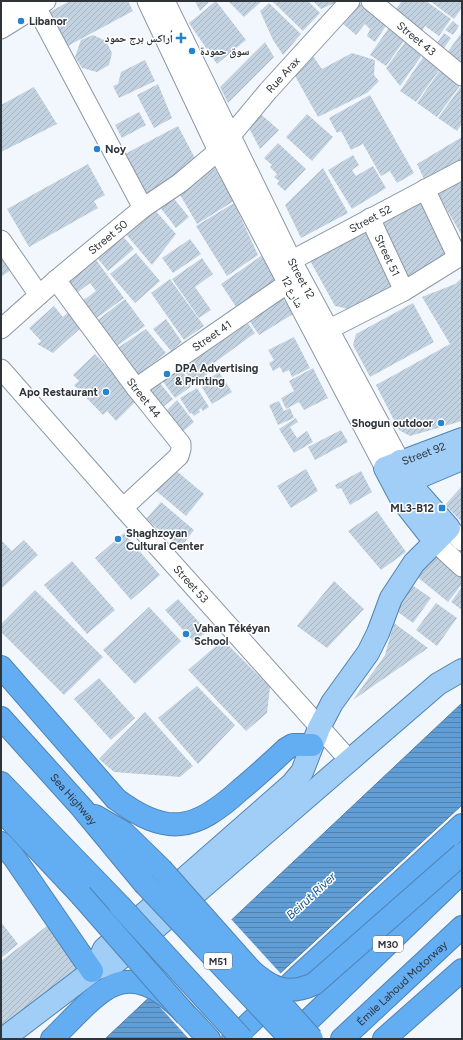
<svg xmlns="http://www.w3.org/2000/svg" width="463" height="1040" viewBox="0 0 463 1040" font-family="Figtree,'Noto Naskh Arabic',sans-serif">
  <defs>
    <pattern id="water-rules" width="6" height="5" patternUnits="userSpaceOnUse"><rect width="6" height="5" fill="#629ed6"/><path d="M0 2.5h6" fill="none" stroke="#5182af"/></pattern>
    <pattern id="building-hatch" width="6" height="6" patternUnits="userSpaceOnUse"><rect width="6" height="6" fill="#c3d2e0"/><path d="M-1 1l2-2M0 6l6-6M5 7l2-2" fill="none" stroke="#a8b5c1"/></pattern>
  </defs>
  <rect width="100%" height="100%" fill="#f2f7fd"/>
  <!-- water -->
  <path fill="url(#water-rules)" stroke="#527ea7" d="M462,703V805L209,1039H105Z"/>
  <!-- pier -->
  <path fill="#f2f7fd" d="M230,918L282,975L212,1039H189L149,995Z"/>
  <!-- building -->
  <g fill="url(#building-hatch)">
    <path d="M70,1H128L133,11L64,48L46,14Z"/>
    <path d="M195,1H210L200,11Z"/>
    <path d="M216,1L246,40L217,64L189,23Z"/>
    <path d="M228,1H262L244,17Z"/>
    <path d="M272,1H308L320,13L303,31Z"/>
    <path d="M313,1H339L321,9Z"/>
    <path d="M363,1L388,23L375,42L367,36L370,29L365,24L356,35L342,23Z"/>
    <path d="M402,1H426L451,19L439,36L425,26L422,31L391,16Z"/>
    <path d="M430,1H462V8L454,19Z"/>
    <path d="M269,3L301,34L283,55L273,40L260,11Z"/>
    <path d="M453,21L459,26L453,35L445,30Z"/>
    <path d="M390,26L406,38L386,66L370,55Z"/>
    <path d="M462,32V70L444,57Z"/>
    <path d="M444,33L451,38L442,51L435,46Z"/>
    <path d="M93,35L106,41L112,53L109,65L97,72L82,68L75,57L81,40Z"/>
    <path d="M408,38L425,51L400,86L386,68Z"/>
    <path d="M265,42L274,57L228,103L220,87Z"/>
    <path d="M352,53L375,60L374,75L379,81L367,93L318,117L295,76L313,56L322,69Z"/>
    <path d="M426,53L443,65L416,102L400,91Z"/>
    <path d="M145,60L155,81L119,98L113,86L118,84L121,72Z"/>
    <path d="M443,66L462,83L437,117L417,103Z"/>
    <path d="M158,84L172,118L154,128L137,95Z"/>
    <path d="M462,85V124L457,131L438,118Z"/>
    <path d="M34,87L57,124L1,152V105Z"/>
    <path d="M370,95L414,173L397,183L390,171L381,176L363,144L351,150L341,131L337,133L329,118Z"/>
    <path d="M257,111L279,130L260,149L247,124Z"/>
    <path d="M139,112L146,125L122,138L115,125Z"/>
    <path d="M307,114L333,137L312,161L286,137Z"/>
    <path d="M178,126L197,162L147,196L125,154Z"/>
    <path d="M462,137V159L424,179L417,164Z"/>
    <path d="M278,143L306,169L285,191L277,184L279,181L274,177L277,174L270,167L272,165L264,158Z"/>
    <path d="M353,155L359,165L352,170L356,176L373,166L386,188L352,209L328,170Z"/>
    <path d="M88,164L105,195L94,201L98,208L29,247L7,209Z"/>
    <path d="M214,167L234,201L197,224L179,193Z"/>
    <path d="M323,168L348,213L301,238L285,205Z"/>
    <path d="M462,180V236L438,194Z"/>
    <path d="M171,195L189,217L176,228L159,206Z"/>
    <path d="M234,203L258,255L227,276L196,226Z"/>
    <path d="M420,203L450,251L444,260L408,278L378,221Z"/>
    <path d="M154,209L176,234L152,265L125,233Z"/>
    <path d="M363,226L392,286L349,309L335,306L308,257Z"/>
    <path d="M119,232L134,249L108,271L94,254Z"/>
    <path d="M190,239L201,254L173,273L162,258Z"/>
    <path d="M136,253L160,281L135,303L110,274Z"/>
    <path d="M1,255L12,269L1,277Z"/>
    <path d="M261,256L281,285L240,313L221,284Z"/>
    <path d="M94,257L124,298L94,320L81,302L96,291L90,283L74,295L63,280Z"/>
    <path d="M202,258L213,274L195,287L211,310L199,318L172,279Z"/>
    <path d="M462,278V421L410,436L399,430L376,385L450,344L422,297L455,284Z"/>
    <path d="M170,279L204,326L184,340L151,293Z"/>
    <path d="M279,292L293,314L259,335L245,314Z"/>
    <path d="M125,299L145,326L114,348L95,322Z"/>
    <path d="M413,303L434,342L370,377L353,345L356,334Z"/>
    <path d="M54,306L63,317L68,312L82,327L53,353L37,344L41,341L29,328Z"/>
    <path d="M166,319L182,342L171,351L153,329Z"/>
    <path d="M245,319L255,333L214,363L217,367L194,384L177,361Z"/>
    <path d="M146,329L166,353L136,376L116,349Z"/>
    <path d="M294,337L310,368L292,377L289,370L283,373L280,367L273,371L269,363L274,360L268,350Z"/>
    <path d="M95,354L138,399L116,421L107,411L103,415L74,385L79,381L73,375Z"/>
    <path d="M176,363L193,385L175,398L159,376Z"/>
    <path d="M313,368L328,398L304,410L299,402L286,409L281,398L294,391L289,381Z"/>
    <path d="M219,372L232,392L212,404L200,384Z"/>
    <path d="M154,376L173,399L159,410L141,387Z"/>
    <path d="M197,388L209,407L203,411L201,408L199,410L200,412L194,416L192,413L190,414L180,398Z"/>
    <path d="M177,400L194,422L181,433L165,412Z"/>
    <path d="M279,401L284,411L290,408L294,418L278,425L269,405Z"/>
    <path d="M296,418L298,422L290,427L297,438L307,431L313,442L294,453L279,429Z"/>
    <path d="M341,430L348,442L315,460L308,447Z"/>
    <path d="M173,468L204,494L186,516L155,490Z"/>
    <path d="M306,469L318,491L291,508L277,486Z"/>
    <path d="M361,471L372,492L350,505L341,488L337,489L335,485Z"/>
    <path d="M462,486V522L445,505Z"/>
    <path d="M161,502L194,530L180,548L146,519Z"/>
    <path d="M377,511L406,552L381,570L348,531Z"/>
    <path d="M124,533L160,575L131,600L95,558Z"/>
    <path d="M1,540L12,551L24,540L38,555L1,589Z"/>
    <path d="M433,554L462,577V584L448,602L416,576Z"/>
    <path d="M72,561L115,610L87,634L44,585Z"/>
    <path d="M334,581L364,609L327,648L297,626Z"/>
    <path d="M409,583L431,598L413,623L391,607Z"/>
    <path d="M462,587V610L451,602Z"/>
    <path d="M35,590L103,657L64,695L1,632V624Z"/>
    <path d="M178,599L207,631L194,642L165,610Z"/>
    <path d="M436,603L457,618L437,646L416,630Z"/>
    <path d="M149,607L181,641L135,684L103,650Z"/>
    <path d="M394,623L428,648L353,700L385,655Z"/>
    <path d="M223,640L270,687L267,713L246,731L188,670Z"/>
    <path d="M99,678L135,718L111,740L74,699Z"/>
    <path d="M197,686L235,725L198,764L158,718Z"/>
    <path d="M145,712L193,766L180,777L114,772L99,759Z"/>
    <path d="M1,922L18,944L1,958Z"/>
    <path d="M47,926L80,968L1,1029V961Z"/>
  </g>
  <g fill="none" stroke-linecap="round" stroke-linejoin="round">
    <!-- minor casing -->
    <g stroke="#8b98a5" stroke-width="21">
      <g id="minor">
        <path d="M147,1L218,151L385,468"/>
        <path id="s1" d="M165,1L292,261L400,461"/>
        <path id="s2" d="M371,1L462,76"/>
        <path d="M36,7L143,208"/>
        <path d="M1,13L21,1"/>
        <path d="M1,29L46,1"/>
        <path d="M425,189L458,258"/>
        <path id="s3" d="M370,218L404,291"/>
        <path d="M1,240L39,295"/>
        <path id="s4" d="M281,266L462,170"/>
        <path id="s5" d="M56,280L136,388L181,444V449L179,456L123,508"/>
        <path id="s6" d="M1,329L56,280L143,208L180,183L218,151L268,91L350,1"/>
        <path d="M318,335L404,291L462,255"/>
        <path id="s7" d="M1,369L123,508L350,761"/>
        <path id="s8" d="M136,388L288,283"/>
        <path d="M449,528L462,541"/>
        <path d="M435,542L462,567"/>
      </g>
    </g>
    <!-- major casing -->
    <g stroke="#5083b2" stroke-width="24">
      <g id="major">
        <path d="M398,486L462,459"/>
        <path id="s9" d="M435,542L402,500L385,468L462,439"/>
        <path d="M95,969L104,949L292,784L302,772L319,728L332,703L368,653L378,633L391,598L414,563L449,528L418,493L400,461"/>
        <path d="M3,1039L95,969L116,962L438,684L462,670"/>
      </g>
    </g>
    <!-- highway casing -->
    <g stroke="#5083b2" stroke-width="24">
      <g id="highway">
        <path d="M1,667L116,799C167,837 195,831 240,790C256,777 271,763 286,749L293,745H312"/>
        <path id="s10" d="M1,718L82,808L144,883"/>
        <path d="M1,783L120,906"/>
        <path d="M1,810L81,895"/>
        <path d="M95,816L123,832L161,869"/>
        <path d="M1,843L13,856L92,971"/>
        <path d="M52,1039C68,1024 95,992 114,985C152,969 186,1015 209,1039"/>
        <path d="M233,1039L300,975L462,825"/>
        <path d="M289,1039L462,872"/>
        <path id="s11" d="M342,1039L462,927"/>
        <path d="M384,1039L462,970"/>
      </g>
    </g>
    <!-- minor -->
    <use href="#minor" stroke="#fff" stroke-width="19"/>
    <!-- major -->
    <use href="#major" stroke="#a1cef7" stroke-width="22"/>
    <!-- highway -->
    <use href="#highway" stroke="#63adf2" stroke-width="22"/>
    <!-- highway-bridge casing -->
    <g stroke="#5083b2" stroke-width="24" stroke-linecap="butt">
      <g id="highway-bridge">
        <path d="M161,869L312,1039"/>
        <path d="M144,883L291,1039"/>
        <path d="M81,895L186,1015"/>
        <path d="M120,906L242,1039"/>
        <path d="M248,968C270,987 285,997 314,984L462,854"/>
      </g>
    </g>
    <!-- highway-bridge -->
    <use href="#highway-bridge" stroke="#63adf2" stroke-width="22"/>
  </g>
  <!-- markers -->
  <g fill="#2683cf" stroke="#fff" stroke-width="1.5">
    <circle cx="21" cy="21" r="4"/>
    <path d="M179 32h4v4h4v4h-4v4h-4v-4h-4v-4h4z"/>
    <circle cx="192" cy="51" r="4"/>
    <circle cx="97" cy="149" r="4"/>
    <circle cx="167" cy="374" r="4"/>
    <circle cx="106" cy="392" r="4"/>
    <circle cx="441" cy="423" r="4"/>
    <rect x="438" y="504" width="8" height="8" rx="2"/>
    <circle cx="118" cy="539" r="4"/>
    <circle cx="186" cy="634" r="4"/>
  </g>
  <g text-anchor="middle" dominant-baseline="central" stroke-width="3" stroke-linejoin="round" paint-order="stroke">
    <!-- shield labels -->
    <g fill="#fff" stroke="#6d7175" stroke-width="1">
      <rect x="373" y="936" width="30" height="16" rx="3"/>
      <rect x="204" y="953" width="28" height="16" rx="3"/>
    </g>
    <g font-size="10" font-weight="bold" fill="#2e343a">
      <text x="388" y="944">M30</text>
      <text x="218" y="961">M51</text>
    </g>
    <!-- poi labels -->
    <g font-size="11" font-weight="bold" fill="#2e343a" stroke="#fff" text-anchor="start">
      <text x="29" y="21">Libanor</text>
      <text x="173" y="38" text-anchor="end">أراكس برج حمود</text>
      <text x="200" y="51">سوق حمودة</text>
      <text x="105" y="149">Noy</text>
      <text x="175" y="368">DPA Advertising<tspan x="175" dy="13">&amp; Printing</tspan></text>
      <text x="98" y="392" text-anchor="end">Apo Restaurant</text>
      <text x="433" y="423" text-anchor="end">Shogun outdoor</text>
      <text x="434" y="508" text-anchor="end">ML3-B12</text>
      <text x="126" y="533">Shaghzoyan<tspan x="126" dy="13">Cultural Center</tspan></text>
      <text x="194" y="628">Vahan Tékéyan<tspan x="194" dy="13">School</tspan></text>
    </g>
    <!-- street labels -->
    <g font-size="11" fill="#2e343a" stroke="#fff">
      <text stroke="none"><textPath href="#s2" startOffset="59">Street 43</textPath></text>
      <text stroke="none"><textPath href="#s6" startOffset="381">Rue Arax</textPath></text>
      <text stroke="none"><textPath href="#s4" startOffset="101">Street 52</textPath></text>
      <text stroke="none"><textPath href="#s6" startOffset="141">Street 50</textPath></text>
      <text stroke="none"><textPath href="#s3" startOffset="41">Street 51</textPath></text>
      <text stroke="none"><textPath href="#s1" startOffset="309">Street 12</textPath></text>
      <text transform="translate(292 292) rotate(62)">شارع 12</text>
      <text stroke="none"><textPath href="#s8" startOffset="92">Street 41</textPath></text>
      <text stroke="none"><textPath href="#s5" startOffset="147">Street 44</textPath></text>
      <text stroke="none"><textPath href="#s9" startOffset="131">Street 92</textPath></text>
      <text stroke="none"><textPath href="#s7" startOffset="287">Street 53</textPath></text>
      <text stroke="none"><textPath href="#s10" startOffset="109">Sea Highway</textPath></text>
      <text stroke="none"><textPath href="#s11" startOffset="82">Émile Lahoud Motorway</textPath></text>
    </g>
    <!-- water labels -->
    <g font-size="12" font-style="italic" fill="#14558a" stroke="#fff">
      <text transform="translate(311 896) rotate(-43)">Beirut River</text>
    </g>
  </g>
  <!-- border -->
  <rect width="463" height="1040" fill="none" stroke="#2e343a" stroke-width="4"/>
</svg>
